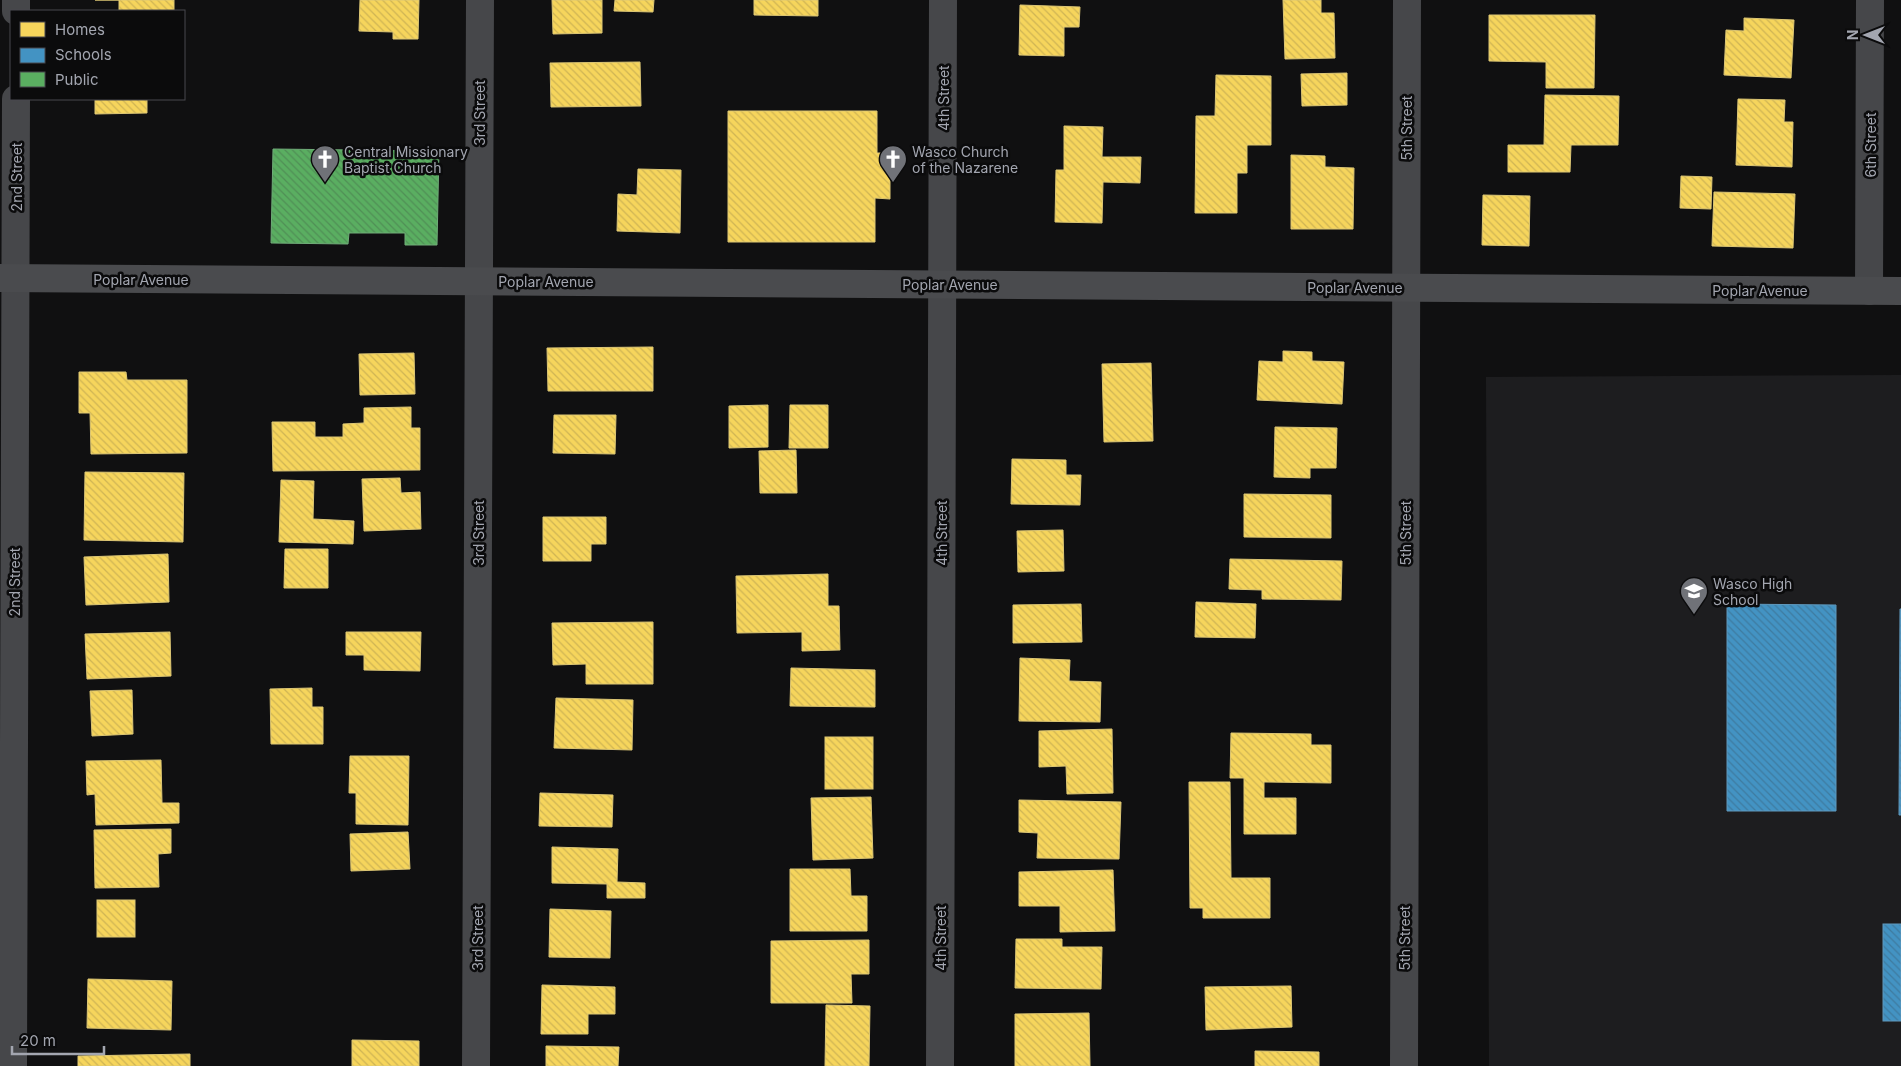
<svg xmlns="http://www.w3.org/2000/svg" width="1901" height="1066" viewBox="0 0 1901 1066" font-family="Inter,sans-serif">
  <defs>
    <pattern id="homes-back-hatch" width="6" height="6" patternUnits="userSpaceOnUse" patternTransform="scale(1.25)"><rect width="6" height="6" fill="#f6d55c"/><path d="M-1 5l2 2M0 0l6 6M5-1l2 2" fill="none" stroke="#cfb454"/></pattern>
    <pattern id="schools-back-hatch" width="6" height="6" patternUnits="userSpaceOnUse" patternTransform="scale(1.25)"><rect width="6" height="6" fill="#4393c3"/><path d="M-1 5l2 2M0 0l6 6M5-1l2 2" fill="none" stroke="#3e7ba0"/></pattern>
    <pattern id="public-back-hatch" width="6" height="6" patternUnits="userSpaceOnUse" patternTransform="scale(1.25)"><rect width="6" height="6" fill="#5aae61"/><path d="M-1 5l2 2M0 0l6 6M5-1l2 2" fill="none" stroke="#508f56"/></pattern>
  </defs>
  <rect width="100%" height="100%" fill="#101011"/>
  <!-- built -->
  <path fill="#1d1d1f" d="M1901,375V1066H1489L1486,377Z"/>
  <!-- homes -->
  <g fill="url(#homes-back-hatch)" stroke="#ddc775">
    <path d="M95,0H174V11H119V0Z"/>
    <path d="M360,0H419L418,39H393V32L359,31Z"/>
    <path d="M552,0H602V33L553,34Z"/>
    <path d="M615,0H654L653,12L614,11Z"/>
    <path d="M754,0H818V16L754,15Z"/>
    <path d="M1283,0H1321V13H1334L1335,58L1285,59Z"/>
    <path d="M1020,5L1080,7L1079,27H1064V56L1019,55Z"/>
    <path d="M1489,15H1595L1594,88H1546V62L1489,61Z"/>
    <path d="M1744,18L1794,20L1791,78L1724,75L1726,30L1744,31Z"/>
    <path d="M640,62L641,106L551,107L550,63Z"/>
    <path d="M1347,73V105L1302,106L1301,74Z"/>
    <path d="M1216,75L1271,76V145H1247V173H1237V213H1195L1196,116H1215Z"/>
    <path d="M1545,95L1619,96L1618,145H1571L1570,172H1508V145H1544Z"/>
    <path d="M95,99H147V113L95,114Z"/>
    <path d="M1738,99L1785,100L1784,122H1793L1792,167L1736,165Z"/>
    <path d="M728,111H877V153H890V199L875,198V242H728Z"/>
    <path d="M1064,126L1103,127L1102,157H1141L1140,183L1103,182L1102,223L1055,222L1056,170H1064Z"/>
    <path d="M1291,155L1325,156V167L1354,168L1353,229H1291Z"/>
    <path d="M638,169L681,170L680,233L617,231L618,194L637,195Z"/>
    <path d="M1681,176L1712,177L1711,209L1680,208Z"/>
    <path d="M1714,192L1795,194L1793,248L1712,246Z"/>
    <path d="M1483,195L1530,196L1529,246L1482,245Z"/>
    <path d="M653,347V391H548L547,348Z"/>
    <path d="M1283,351L1312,352V361L1344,362L1342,404L1257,400L1259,361L1283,362Z"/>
    <path d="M414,353L415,394L360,395L359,354Z"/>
    <path d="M1151,363L1153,441L1104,442L1102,364Z"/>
    <path d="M79,372H126L127,380H187V453L91,454L90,413H79Z"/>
    <path d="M768,405V447L729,448V406Z"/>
    <path d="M790,405H828V448H789Z"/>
    <path d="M411,407V428H420V470L273,471L272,422H315V437H343V424L364,423V408Z"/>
    <path d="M554,415H616L615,454L553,453Z"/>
    <path d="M1275,427L1337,428L1336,468H1310V478L1274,477Z"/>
    <path d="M796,450L797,493H760L759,451Z"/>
    <path d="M1012,459L1066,460V475H1081L1080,505L1011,504Z"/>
    <path d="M85,472L184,473L183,542L84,540Z"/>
    <path d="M400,478L401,493L420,492L421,529L364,531L362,479Z"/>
    <path d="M281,480L314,481L313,519L354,521L353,544L279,542Z"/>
    <path d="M1244,494L1331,495V538L1244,537Z"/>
    <path d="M543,517H606V544H591V561H543Z"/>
    <path d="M1063,530L1064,571L1018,572L1017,531Z"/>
    <path d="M285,549H328V588H284Z"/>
    <path d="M168,554L169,602L86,605L84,557Z"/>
    <path d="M1230,559L1342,561L1341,600L1262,599V590L1229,589Z"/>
    <path d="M828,574V606H839L840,650L802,651V632L737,633L736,576Z"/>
    <path d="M1196,602L1256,604L1255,638L1195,637Z"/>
    <path d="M1081,604L1082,642L1013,643V605Z"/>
    <path d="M653,622V684H586V664L553,665L552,623Z"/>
    <path d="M170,632L171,676L87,679L85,634Z"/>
    <path d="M346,632H421L420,671L364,670V655H346Z"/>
    <path d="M1020,658L1070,660L1069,681L1101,682L1100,722L1019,721Z"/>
    <path d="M791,668L875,670V707L790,706Z"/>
    <path d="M312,688V707H323V744H271L270,689Z"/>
    <path d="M132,690L133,734L92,736L90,691Z"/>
    <path d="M556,698L633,700L632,750L554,748Z"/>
    <path d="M1112,729L1113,793L1067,794L1066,766L1039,767V731Z"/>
    <path d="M1231,733L1311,734V745H1331V783L1264,782V798H1296V834H1244V778H1230Z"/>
    <rect x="825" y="737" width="48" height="52"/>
    <path d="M350,756H409L408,825L356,824V793H349Z"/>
    <path d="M161,760L162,803H179V823L96,825L95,794L87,795L86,761Z"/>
    <path d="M1189,782H1230L1231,878H1270V918H1203V908H1190Z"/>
    <path d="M540,793L613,795L612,827L539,826Z"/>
    <path d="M871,797L873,858L813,860L811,798Z"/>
    <path d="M1019,800L1121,802L1119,859L1037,858L1038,833L1019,832Z"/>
    <path d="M171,829V853L158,854L159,887L95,888L94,830Z"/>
    <path d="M408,832L410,869L351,871L350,834Z"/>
    <path d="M552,847L618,849L617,882L645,883V898H607V884L552,883Z"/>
    <path d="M790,869H850L851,896H867V931H790Z"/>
    <path d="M1113,870L1115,931L1060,932V906H1019V872Z"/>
    <rect x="97" y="900" width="38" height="37"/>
    <path d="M550,909L611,911L610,958L549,957Z"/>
    <path d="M1016,939H1062V947H1102L1101,989L1015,988Z"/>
    <path d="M869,940V974H851L852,1003H771V941Z"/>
    <path d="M88,979L172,981L171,1030L87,1028Z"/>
    <path d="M542,985L615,987V1014H588V1034H541Z"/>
    <path d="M1291,986L1292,1027L1206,1030L1205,987Z"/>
    <path d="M826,1005L870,1006L869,1066H825Z"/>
    <path d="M1089,1013L1090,1066H1015V1014Z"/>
    <path d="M352,1040L419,1041V1066H352Z"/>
    <path d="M546,1046L619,1047L618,1066H546Z"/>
    <path d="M1255,1051L1319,1052V1066H1255Z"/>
    <path d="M190,1054V1066H78V1056Z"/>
  </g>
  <!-- schools -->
  <g fill="url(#schools-back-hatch)" stroke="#6099bd">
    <path d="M1727,604L1836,605V811H1727Z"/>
    <path d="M1900,609H1901V815H1899Z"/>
    <rect x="1883" y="924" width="18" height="97"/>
  </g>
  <!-- public -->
  <path fill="url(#public-back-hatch)" stroke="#70ac79" d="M273,149L439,151L437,245H405V233H349L348,244L271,243Z"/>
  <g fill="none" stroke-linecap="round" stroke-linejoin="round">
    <!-- street -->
    <g stroke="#46474a" stroke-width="28">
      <path d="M16,11V0"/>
      <path d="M1869,291L1870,0"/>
      <path d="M13,1066L16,99"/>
      <path d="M476,1066L480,0"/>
      <path d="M940,1066L943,0"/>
      <path d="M1404,1066L1407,0"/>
    </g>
    <!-- secondary -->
    <path stroke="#4a4b4e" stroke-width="28" d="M0,278L1901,291"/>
  </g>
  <!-- icons -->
  <defs>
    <g id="church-pin" transform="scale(1.4375)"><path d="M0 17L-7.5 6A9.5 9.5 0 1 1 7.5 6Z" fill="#707278" stroke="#0b0b0c"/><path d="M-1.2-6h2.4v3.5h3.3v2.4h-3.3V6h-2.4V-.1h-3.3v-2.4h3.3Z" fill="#fff"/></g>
    <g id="school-pin" transform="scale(1.4375)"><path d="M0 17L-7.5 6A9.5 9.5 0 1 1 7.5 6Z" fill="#707278" stroke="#0b0b0c"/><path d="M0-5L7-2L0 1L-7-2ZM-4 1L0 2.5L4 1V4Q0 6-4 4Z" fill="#fff"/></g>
  </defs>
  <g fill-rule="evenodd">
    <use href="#church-pin" x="325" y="159"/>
    <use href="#church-pin" x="893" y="159"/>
    <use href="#school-pin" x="1694" y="591"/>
  </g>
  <g text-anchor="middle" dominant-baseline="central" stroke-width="5" stroke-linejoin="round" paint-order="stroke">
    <!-- street labels -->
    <g font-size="14" fill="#a3a6b0" stroke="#0b0b0c">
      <text transform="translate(943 98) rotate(-90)">4th Street</text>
      <text transform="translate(479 113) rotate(-90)">3rd Street</text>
      <text transform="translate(1406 128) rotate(-90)">5th Street</text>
      <text transform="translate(1870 145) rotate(-90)">6th Street</text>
      <text transform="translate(16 177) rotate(-90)">2nd Street</text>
      <text x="141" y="279">Poplar Avenue</text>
      <text x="546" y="281">Poplar Avenue</text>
      <text x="950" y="284">Poplar Avenue</text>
      <text x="1355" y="287">Poplar Avenue</text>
      <text x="1760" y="290">Poplar Avenue</text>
      <text transform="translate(478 533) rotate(-90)">3rd Street</text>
      <text transform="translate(941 533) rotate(-90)">4th Street</text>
      <text transform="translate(1405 533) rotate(-90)">5th Street</text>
      <text transform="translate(14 582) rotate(-90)">2nd Street</text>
      <text transform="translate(477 938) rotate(-90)">3rd Street</text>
      <text transform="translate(940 938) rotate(-90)">4th Street</text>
      <text transform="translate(1404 938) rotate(-90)">5th Street</text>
    </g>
    <!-- poi labels -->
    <g font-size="14" fill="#a3a6b0" stroke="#0b0b0c" text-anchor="start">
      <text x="344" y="151">Central Missionary<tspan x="344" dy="16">Baptist Church</tspan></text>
      <text x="912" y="151">Wasco Church<tspan x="912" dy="16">of the Nazarene</tspan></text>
      <text x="1713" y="583">Wasco High<tspan x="1713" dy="16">School</tspan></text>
    </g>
  </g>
  <!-- legend -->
  <rect x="10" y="10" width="175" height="90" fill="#0b0b0c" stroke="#48494e"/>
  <rect x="20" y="22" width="25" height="15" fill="#f6d55c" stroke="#48494e"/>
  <text x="55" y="35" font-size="15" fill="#a3a6b0">Homes</text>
  <rect x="20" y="48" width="25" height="15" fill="#4393c3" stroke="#48494e"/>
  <text x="55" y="60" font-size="15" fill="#a3a6b0">Schools</text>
  <rect x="20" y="72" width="25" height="15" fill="#5aae61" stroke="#48494e"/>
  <text x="55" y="85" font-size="15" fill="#a3a6b0">Public</text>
  <!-- north arrow -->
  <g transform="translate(1866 35) rotate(270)" stroke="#0b0b0c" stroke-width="4" paint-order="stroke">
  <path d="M0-4L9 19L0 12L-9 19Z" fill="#a3a6b0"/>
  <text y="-8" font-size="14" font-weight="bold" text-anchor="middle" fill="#a3a6b0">N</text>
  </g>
  <!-- scale -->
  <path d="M12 1046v8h92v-8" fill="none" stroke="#a3a6b0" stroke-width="2.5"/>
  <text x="20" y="1046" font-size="15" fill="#a3a6b0" stroke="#0b0b0c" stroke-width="4" paint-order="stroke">20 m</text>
</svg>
